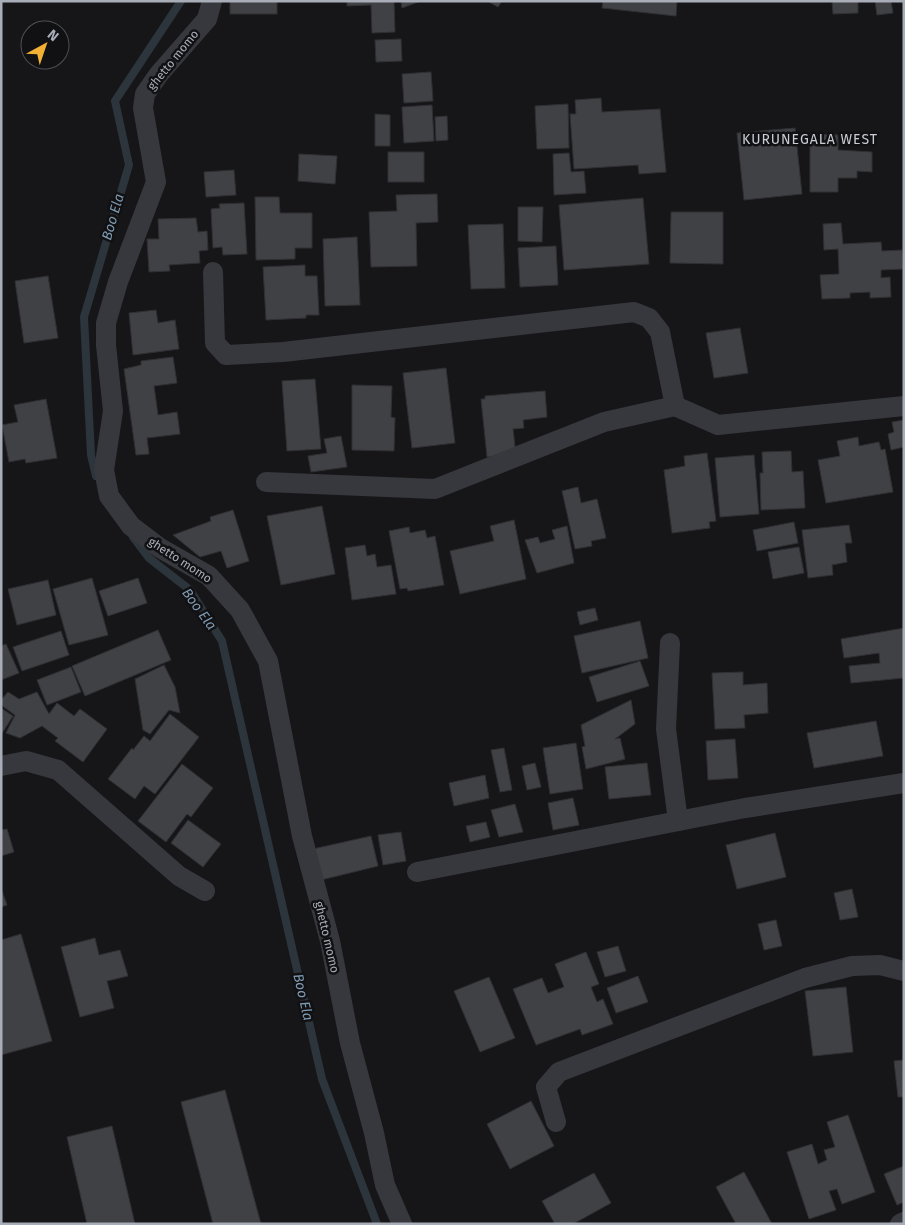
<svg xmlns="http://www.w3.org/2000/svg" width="905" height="1225" viewBox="0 0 905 1225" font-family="'Fira Sans',sans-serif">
  <rect width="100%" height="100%" fill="#161618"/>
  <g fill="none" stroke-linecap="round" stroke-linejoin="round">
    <!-- stream -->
    <g stroke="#2c353c" stroke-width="8">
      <path d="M96,476L91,455L84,317L129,165L115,101L181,1"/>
      <path d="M133,537L149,558L190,590L222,641L322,1079L377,1224"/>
    </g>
  </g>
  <!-- building -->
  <g fill="#404145" stroke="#303034">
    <rect x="230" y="1" width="47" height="13"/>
    <path d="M347,1H394L395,32L372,33L371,5L347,6Z"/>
    <path d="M401,1H421L402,8Z"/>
    <path d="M487,1H502L498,7Z"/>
    <path d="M603,1H677L676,16L602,8Z"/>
    <path d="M832,1H858V13L833,14Z"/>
    <path d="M875,1H891L893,13L877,15Z"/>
    <path d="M401,39L402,61L376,62L375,40Z"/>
    <path d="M431,72L433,101L404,103L402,74Z"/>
    <path d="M601,98L602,112L660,109L666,172L639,174L638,165L574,169L570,114H576L575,100Z"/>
    <path d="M568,104L569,148L537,149L535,106Z"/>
    <path d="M432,105L434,141L404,143L402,107Z"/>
    <path d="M375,114L390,115V146H375Z"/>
    <path d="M447,116L448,140L436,141L435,117Z"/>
    <path d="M795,128L802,194L744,200L737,133Z"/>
    <path d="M810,134L838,135V150L872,152V172L857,171V178H838V192H810Z"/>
    <rect x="388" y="152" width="36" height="30"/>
    <path d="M569,153L571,172L584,171L586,193L554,195L553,154Z"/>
    <path d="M299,154L337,156L335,184L298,181Z"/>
    <path d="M234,170L236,195L206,197L204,172Z"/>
    <path d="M437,194L438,222L416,223L417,266L371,267L369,212L397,211L396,195Z"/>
    <path d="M255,197H279L280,213H312V248H295V259L256,260Z"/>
    <path d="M643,198L649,264L564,270L559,205Z"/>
    <path d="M244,203L247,254L223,255L222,247L213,248L211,209L220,208L219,204Z"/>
    <path d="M518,207H543L542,242L518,241Z"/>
    <path d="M671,212H723V264L670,263Z"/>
    <path d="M196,218L198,232L207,231L208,250L199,251L200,263L169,265L170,271L149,272L147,239H159L158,219Z"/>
    <path d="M841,223L843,244L881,242L882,251L902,250L903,269L881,270V278L890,277L891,297L870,298V292L850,293V298L822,299L820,275L839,274L838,249L824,250L823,224Z"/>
    <path d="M503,224L505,288L471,289L468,225Z"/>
    <path d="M357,237L360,305L325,306L323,239Z"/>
    <path d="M556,246L558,285L520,287L518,248Z"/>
    <path d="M305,265V276H317L319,315H306V318L266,320L263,267Z"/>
    <path d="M48,276L58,338L24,343L15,281Z"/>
    <path d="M156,310L158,323L175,320L179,349L133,355L129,313Z"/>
    <path d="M740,328L748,373L714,378L706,333Z"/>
    <path d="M173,357L177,383L154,386L158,415L177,412L180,434L147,438L149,454L136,455L124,369L141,365V361Z"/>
    <path d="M446,368L455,443L412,448L403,373Z"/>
    <path d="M315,379L321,449L287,451L282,381Z"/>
    <path d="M352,385L392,386L391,417L395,418L394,451L352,450Z"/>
    <path d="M545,391L547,417L523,420L524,428L513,429L516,455L487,457L481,399H485V396Z"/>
    <path d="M46,399L57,458L26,463L25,459L9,462L2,425L18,422L14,405Z"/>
    <path d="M904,420V447L891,450L888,434L894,432L892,422Z"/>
    <path d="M341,436L347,467L311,472L308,456L327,453L324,439Z"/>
    <path d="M858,437L859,446L879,442L881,450L885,449L893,492L826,503L818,460L840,456L837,441Z"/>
    <path d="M791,451L792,472L803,471L805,508L761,510L760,473H763L762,452Z"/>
    <path d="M707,453L716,521L709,522L710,528L672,533L664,470L685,466L684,456Z"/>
    <path d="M754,455L759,514L720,517L715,458Z"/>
    <path d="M578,487L581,503L597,499L606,538L591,541L592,546L575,549L562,491Z"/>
    <path d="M322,506L335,574L281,585L267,516Z"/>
    <path d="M233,510L249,561L227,568L221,551L200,557L173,535L211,521L210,517Z"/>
    <path d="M514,520L526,579L460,594L450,551L494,541L490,526Z"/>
    <path d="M794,522L798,543L757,551L753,530Z"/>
    <path d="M849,525L852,543H845L847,562L832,565L833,575L808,578L802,530Z"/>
    <path d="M567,526L574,563L537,573L525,540L538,537L540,543L555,539L552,530Z"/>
    <path d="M409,527L410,533L425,530L427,538L435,536L444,585L408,591L407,588L400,589L389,531Z"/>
    <path d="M365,545L367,556L375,554L377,567L391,565L396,594L352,600L345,548Z"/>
    <path d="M799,547L804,573L773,579L768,552Z"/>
    <path d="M92,578L108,635L69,645L53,589Z"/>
    <path d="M138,578L147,603L108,616L99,591Z"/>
    <path d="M48,580L56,615L17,625L8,589Z"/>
    <path d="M595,608L598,620L580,625L577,612Z"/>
    <path d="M640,621L648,658L582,673L574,636Z"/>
    <path d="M904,628V678L851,683L849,666L880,663L879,653L844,658L841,639Z"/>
    <path d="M158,630L171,660L85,696L72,666Z"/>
    <path d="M61,631L69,655L22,671L13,647Z"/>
    <path d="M6,644L19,673L1,680V646Z"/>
    <path d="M640,661L649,686L597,702L589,677Z"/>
    <path d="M164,665L175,687L180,713L169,710L150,734L143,730L135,679Z"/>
    <path d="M71,667L81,692L47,705L37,680Z"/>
    <path d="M743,672V685L767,683L768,713L744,715L745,728L715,729L712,673Z"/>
    <path d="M8,692L19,699L37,692L49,714L57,703L74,716L80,709L107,729L83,762L55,741L58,738L42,726L20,738L6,733L15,715L1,705V700Z"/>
    <path d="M631,700L635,724L615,739L620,738L625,759L586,769L582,747L585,746L581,725Z"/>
    <path d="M1,708L13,716L1,735Z"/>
    <path d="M170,714L199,737L155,794L144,786L135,799L108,779L132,748L133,750L144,736L150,741Z"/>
    <path d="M876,721L883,756L814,768L807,733Z"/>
    <path d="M735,739L738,778L708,780L706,741Z"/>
    <path d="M576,743L583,789L550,794L543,748Z"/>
    <path d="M504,748L512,790L500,792L491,750Z"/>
    <path d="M535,763L541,787L527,790L522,766Z"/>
    <path d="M647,763L651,795L609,799L605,767Z"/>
    <path d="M182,764L213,788L191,817L187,814L166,842L138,821Z"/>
    <path d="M485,775L489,798L454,806L449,783Z"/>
    <path d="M573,798L579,825L553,830L548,803Z"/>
    <path d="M515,804L523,832L499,837L491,810Z"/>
    <path d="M188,820L221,844L203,867L171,843Z"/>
    <path d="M486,822L490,837L470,842L466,826Z"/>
    <path d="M7,829L14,852L1,856V830Z"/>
    <path d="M401,832L406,861L383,865L378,835Z"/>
    <path d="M775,833L786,877L737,889L726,845Z"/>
    <path d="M371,836L378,866L321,880L313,849Z"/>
    <path d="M1,888L7,905L1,907Z"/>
    <path d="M852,889L858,917L840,920L834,893Z"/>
    <path d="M776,920L782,946L764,950L758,924Z"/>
    <path d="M21,934L52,1041L1,1055V940Z"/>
    <path d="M95,938L99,955L120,950L128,976L107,981L114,1008L80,1017L61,947Z"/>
    <path d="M618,946L626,971L605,977L597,952Z"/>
    <path d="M586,952L599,984L591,987L597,1002L603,999L613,1024L582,1035L580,1029L536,1045L513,989L542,978L548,993L564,987L555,964Z"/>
    <path d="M638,976L648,1002L616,1013L607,988Z"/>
    <path d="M489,977L515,1038L480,1052L454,991Z"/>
    <path d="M846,987L853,1052L813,1056L805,991Z"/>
    <path d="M904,1060V1097H898L894,1061Z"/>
    <path d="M225,1090L261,1224H213L181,1102Z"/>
    <path d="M531,1101L554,1146L510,1169L487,1124Z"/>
    <path d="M848,1115L875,1192L842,1204L837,1189L829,1191L836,1210L809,1219L787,1152L812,1144L818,1164L827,1160L824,1150L835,1147L827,1122Z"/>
    <path d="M112,1126L135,1224H87L67,1137Z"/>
    <path d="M904,1166V1202L897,1205L884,1174Z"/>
    <path d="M744,1172L772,1224H736L716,1187Z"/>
    <path d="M594,1173L611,1203L573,1224H555L542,1201Z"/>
  </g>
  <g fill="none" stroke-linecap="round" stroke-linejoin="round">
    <!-- street -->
    <g stroke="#37383d" stroke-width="20">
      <path d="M212,1L207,19L159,74L145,94L143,108L156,182L118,282L106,323V345L113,411L104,470L109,496L131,526L160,548L209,576L240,610L268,661L302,836L330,941L350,1043L374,1133L385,1185L402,1224"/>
      <path d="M213,272L215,343L226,355L283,352L634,312L649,318L660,332L675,406"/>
      <path d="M266,482L435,489L604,422L675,406L718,425L904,406"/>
      <path d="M670,643L666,729L678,821"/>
      <path d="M1,766L26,761L58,770L179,876L205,891"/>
      <path d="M417,872L745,808L904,783"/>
      <path d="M556,1122L546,1087L559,1072L805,978L852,966L880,965L904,971"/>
      <path d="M900,1224L904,1222"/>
    </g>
  </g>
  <g text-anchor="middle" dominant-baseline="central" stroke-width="5" stroke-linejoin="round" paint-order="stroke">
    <!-- street labels -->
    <g font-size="12" fill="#a8adb8" stroke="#111113">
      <text transform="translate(173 60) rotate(-51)">ghetto momo</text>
      <text transform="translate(180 560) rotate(33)">ghetto momo</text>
      <text transform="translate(327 937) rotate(77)">ghetto momo</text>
    </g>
    <!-- neighbourhood labels -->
    <g font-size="14" letter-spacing="1" fill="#c9ccd4" stroke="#111113">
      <text x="810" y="139">KURUNEGALA WEST</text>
    </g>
    <!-- water labels -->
    <g font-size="14" font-style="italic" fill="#7f9bb3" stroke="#111113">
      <text transform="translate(113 217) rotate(-74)">Boo Ela</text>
      <text transform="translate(199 609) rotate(54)">Boo Ela</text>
      <text transform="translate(303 997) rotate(77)">Boo Ela</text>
    </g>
  </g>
  <!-- border -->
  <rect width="905" height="1225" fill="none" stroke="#a8adb8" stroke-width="5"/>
  <!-- north arrow -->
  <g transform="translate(45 45) rotate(40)"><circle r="24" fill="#111113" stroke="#4d4f55"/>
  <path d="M0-4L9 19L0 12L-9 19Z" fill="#f2b134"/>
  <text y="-8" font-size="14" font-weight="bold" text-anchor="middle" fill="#a8adb8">N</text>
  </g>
</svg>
